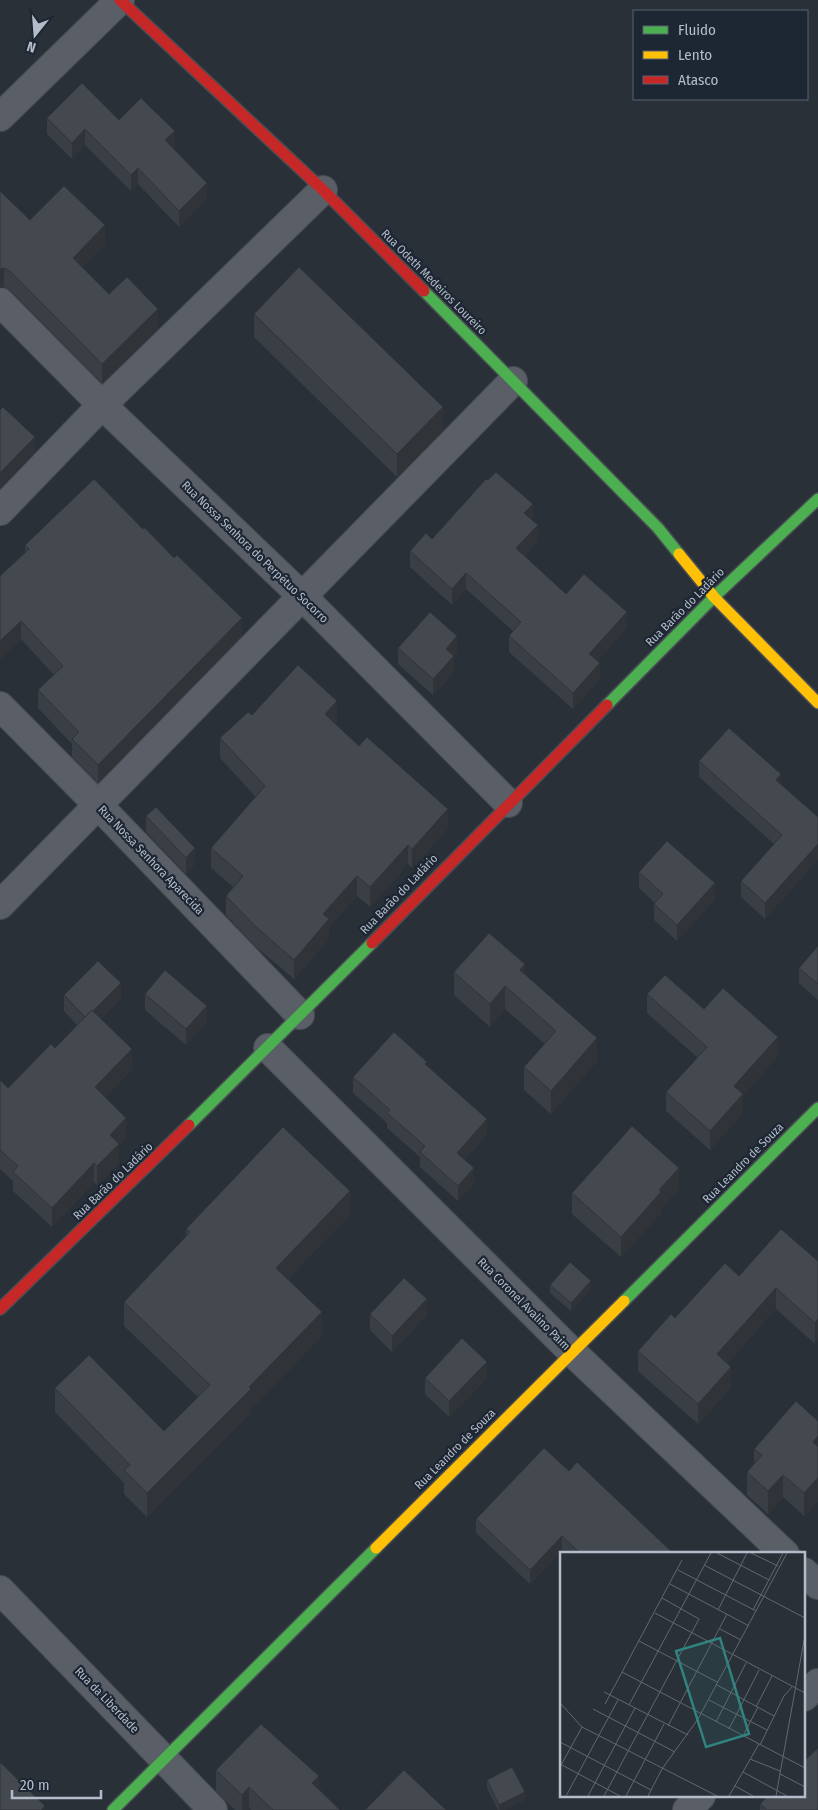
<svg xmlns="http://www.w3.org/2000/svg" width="818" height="1810" viewBox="0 0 818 1810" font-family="'Fira Sans Condensed',sans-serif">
  <rect width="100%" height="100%" fill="#2a3038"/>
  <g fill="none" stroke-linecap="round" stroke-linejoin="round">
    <!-- street casing -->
    <g stroke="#484c53" stroke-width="30">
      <g id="street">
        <path d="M0,117L120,0"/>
        <path d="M0,302L102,405L302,596L508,803"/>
        <path d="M0,511L102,405L323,190"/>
        <path d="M0,706L99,806L300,1015"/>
        <path d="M0,905L513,381"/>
        <path d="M268,1048L572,1352L785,1554"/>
        <path d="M804,1572L818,1585"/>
        <path d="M0,1590L213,1810"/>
        <path d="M804,1697L818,1683"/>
        <path d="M687,1810L701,1796"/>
      </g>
    </g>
    <!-- fast casing -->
    <g stroke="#484c53" stroke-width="14">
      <g id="fast">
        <path d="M424,291L658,528L679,554"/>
        <path d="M607,705L714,597L818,499"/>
        <path d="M189,1125L372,943"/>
        <path d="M624,1301L818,1108"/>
        <path d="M113,1810L376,1548"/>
      </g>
    </g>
    <!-- slow casing -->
    <g stroke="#484c53" stroke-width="14">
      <g id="slow">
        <path d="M679,554L714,597L818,703"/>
        <path d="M376,1548L624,1301"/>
      </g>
    </g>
    <!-- jam casing -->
    <g stroke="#484c53" stroke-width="14">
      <g id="jam">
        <path d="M120,0L323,190L424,291"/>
        <path d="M372,943L607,705"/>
        <path d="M0,1309L189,1125"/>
      </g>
    </g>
    <!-- street -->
    <use href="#street" stroke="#5a5e66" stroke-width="28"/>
    <!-- fast -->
    <use href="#fast" stroke="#4caf50" stroke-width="11"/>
    <!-- slow -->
    <use href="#slow" stroke="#ffc107" stroke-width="11"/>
    <!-- jam -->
    <use href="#jam" stroke="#c62828" stroke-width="11"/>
  </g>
  <!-- wall -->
  <g fill="#3a3f45">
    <path d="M47,118L119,120L175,147L173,149L207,199L179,227L138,184L131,191L85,145L72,159L47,134Z"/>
    <path d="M0,191L30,220L105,244L82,267L109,294L158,328L102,383L11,291L4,287L0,288Z"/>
    <path d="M254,314L443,430L397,477L254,337Z"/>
    <path d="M532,520L538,541L524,556L566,594L627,628L597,661L600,679L573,709L509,652V636L513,631L466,589L452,605L410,567V551L432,539Z"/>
    <path d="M25,545L242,636L98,783L72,757V744L38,708V690L54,675L21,639L0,659V576L25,553Z"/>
    <path d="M398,648L457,652L454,656V672L433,695L398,664Z"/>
    <path d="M252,715L337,721L335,724L448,828L412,868L408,864L370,907L357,896L329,927V939L294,979L255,946L226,915V896L233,887L211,868V848L256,797L220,758V738Z"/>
    <path d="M699,761L781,784L818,817V859L765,919L741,897V881L774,844L699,777Z"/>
    <path d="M146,816L195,864L186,874L146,832Z"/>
    <path d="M639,872L715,899L677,941L654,920V904L655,903L639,888Z"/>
    <path d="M818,946V1000L799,983V968Z"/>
    <path d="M454,972L525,974L597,1061L551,1114L524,1090V1067L545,1044L505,1009L490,1027L454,995Z"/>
    <path d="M145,994L207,1022L186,1045L145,1010Z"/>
    <path d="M647,994L704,1009L778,1056L743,1096V1113L710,1150L666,1111V1092L698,1058L647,1013Z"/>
    <path d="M64,995L121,999L101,1019L132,1069L105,1097L126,1137L119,1145V1163L97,1185L94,1182L52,1227L13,1191V1181L0,1169V1080L8,1088L55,1048L77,1025L64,1011Z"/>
    <path d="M427,1066L487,1135L464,1160L474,1184L458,1201L420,1167V1157L387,1128V1123L353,1093V1077Z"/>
    <path d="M679,1189L661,1208V1213L621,1257L572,1214V1193Z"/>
    <path d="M350,1215L288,1279L322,1336L251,1409V1413L147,1517L124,1494V1483L55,1412V1388L164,1431L198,1397L124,1326V1302L186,1237V1229Z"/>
    <path d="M818,1261L815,1344L776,1309L727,1364L731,1388L698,1424L638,1371V1351L675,1318L739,1276Z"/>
    <path d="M550,1285L591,1289L571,1311L550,1293Z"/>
    <path d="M370,1314L427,1315L392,1352L370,1330Z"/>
    <path d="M425,1378H487L449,1417L425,1394Z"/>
    <path d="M818,1421V1501L804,1516L783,1497L768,1514L747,1495V1472L754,1464V1449Z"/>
    <path d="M569,1471L674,1554H565L562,1550L530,1584L476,1533V1519Z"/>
    <path d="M216,1770L319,1789L340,1810H251L249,1808L248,1810H235L216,1791Z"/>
    <path d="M487,1780L525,1800L505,1810H498L487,1788Z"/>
    <path d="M760,1804L818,1810H760Z"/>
  </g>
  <!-- shaded-wall -->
  <g fill="#303338">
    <path d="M85,129V145L72,159V143Z"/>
    <path d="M175,131V147L165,156V140Z"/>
    <path d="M138,168V184L131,191V175Z"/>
    <path d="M207,183V199L179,227V211Z"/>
    <path d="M105,225V244L73,277V258Z"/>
    <path d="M4,268V287L0,288V269Z"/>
    <path d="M158,309V328L102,383V364Z"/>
    <path d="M443,407V430L397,477V454Z"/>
    <path d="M35,437V452L0,488V473Z"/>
    <path d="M533,504V520L524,529V513Z"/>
    <path d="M538,525V541L516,564V548Z"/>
    <path d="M466,573V589L452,605V589Z"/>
    <path d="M627,612V628L589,670V654Z"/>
    <path d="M242,618V636L98,783V765Z"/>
    <path d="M21,621V639L0,659V641Z"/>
    <path d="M457,636V652L454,656V672L433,695V679L446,649Z"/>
    <path d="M600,663V679L573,709V693Z"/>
    <path d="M337,701V721L325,734V714Z"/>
    <path d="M781,774V790L776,780Z"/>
    <path d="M448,809V828L412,868V849Z"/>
    <path d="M818,844V859L765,919V903Z"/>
    <path d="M408,845V864L370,907V887Z"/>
    <path d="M195,848V864L186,874V858Z"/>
    <path d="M357,876V896L329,927V939L294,979V960L323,914Z"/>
    <path d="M715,883V899L677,941V925Z"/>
    <path d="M525,964V987L520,970Z"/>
    <path d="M121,983V999L86,1034V1018Z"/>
    <path d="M505,986V1009L490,1027V1004Z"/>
    <path d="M207,1006V1022L186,1045V1029Z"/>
    <path d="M778,1037V1056L743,1096V1113L710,1150V1131L734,1086Z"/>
    <path d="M597,1038V1061L551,1114V1091Z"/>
    <path d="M132,1049V1069L95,1107V1087Z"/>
    <path d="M126,1118V1137L119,1145V1163L97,1185V1166L110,1135Z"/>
    <path d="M487,1119V1135L457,1168V1153Z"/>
    <path d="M94,1163V1182L52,1227V1208Z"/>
    <path d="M474,1168V1184L458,1201V1186Z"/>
    <path d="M679,1168V1189L661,1208V1213L621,1257V1237L659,1190Z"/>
    <path d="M350,1191V1215L276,1292V1268Z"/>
    <path d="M591,1281V1289L571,1311V1303Z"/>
    <path d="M776,1288V1309L717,1375V1354Z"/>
    <path d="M427,1299V1315L392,1352V1336Z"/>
    <path d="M322,1312V1336L251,1409V1413L147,1517V1493Z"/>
    <path d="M818,1319V1340L815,1344V1323Z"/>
    <path d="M487,1362V1378L449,1417V1401Z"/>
    <path d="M731,1367V1388L698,1424V1404Z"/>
    <path d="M818,1436V1459L813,1442Z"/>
    <path d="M783,1475V1497L768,1514V1491Z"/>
    <path d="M818,1478V1501L804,1516V1493Z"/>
    <path d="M562,1536V1550L530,1584V1570Z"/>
    <path d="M319,1776V1797L312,1783Z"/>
    <path d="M249,1787V1808L248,1810H242V1795Z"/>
    <path d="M525,1792V1800L505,1810H499V1805Z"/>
  </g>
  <!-- building -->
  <g fill="#444950" stroke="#303338">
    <path d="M82,83L119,120L141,98L175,131L165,140L207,183L179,211L138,168L131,175L85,129L72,143L47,118Z"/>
    <path d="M64,186L105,225L73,258L109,294L127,277L158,309L102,364L11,272L4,268L0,269V191L30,220Z"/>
    <path d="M299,267L443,407L397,454L254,314Z"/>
    <path d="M3,407L35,437L0,473V410Z"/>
    <path d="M496,472L533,504L524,513L538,525L516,548L566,594L584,574L627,612L589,654L600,663L573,693L509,636L521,622L466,573L452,589L410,551L426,533L432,539L486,479L488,480Z"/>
    <path d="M94,479L143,529L145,528L174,558L177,555L242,618L98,765L72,739L79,732L38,690L63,666L21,621L0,641V576L29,549L25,545Z"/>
    <path d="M430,612L457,636L446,649L454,656L433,679L398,648Z"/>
    <path d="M298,665L337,701L325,714L359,746L367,737L448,809L412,849L408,845L370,887L357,876L323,914L329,919L294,960L255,926L226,896L243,876L211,848L265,786L220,738L248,712L252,715Z"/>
    <path d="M729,728L781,774L776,780L818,817V844L765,903L741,881L782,835L699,761Z"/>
    <path d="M156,807L195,848L186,858L146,816Z"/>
    <path d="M667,841L715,883L677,925L654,904L663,894L639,872Z"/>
    <path d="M489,933L525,964L520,970L597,1038L551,1091L524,1067L556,1031L505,986L490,1004L454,972Z"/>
    <path d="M818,946V984L799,968Z"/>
    <path d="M98,961L121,983L93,1011L92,1010L85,1017L64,995Z"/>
    <path d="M165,970L207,1006L186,1029L145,994Z"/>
    <path d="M665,975L704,1009L723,988L778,1037L734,1086L743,1094L710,1131L666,1092L707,1047L647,994Z"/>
    <path d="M92,1010L132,1049L95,1087L126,1118L110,1135L119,1144L97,1166L94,1163L52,1208L13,1172L18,1166L0,1150V1080L8,1088L51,1044L55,1048Z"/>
    <path d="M394,1032L427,1062L425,1064L487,1119L457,1153L474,1168L458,1186L420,1152L425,1146L387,1113L390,1110L353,1077Z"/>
    <path d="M632,1126L679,1168L659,1190L661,1192L621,1237L572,1193Z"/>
    <path d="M283,1127L350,1191L276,1268L322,1312L249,1387L251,1389L147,1493L124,1470L130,1465L55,1388L89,1355L164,1431L210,1385L124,1302L190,1232L186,1229Z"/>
    <path d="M781,1229L818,1261V1319L815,1323L776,1288L717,1354L731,1367L698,1404L638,1351L671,1314L675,1318L725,1263L739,1276Z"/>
    <path d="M570,1262L591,1281L571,1303L550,1285Z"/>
    <path d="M404,1278L427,1299L392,1336L370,1314Z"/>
    <path d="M462,1338L487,1362L449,1401L425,1378Z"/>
    <path d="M796,1401L818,1421V1436L813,1442L818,1447V1478L804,1493L783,1475L768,1491L747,1472L762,1455L754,1449Z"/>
    <path d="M544,1448L569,1471L577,1462L674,1554H581L562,1536L530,1570L476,1519Z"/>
    <path d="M261,1724L319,1776L312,1783L340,1810H273L249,1787L242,1795L216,1770Z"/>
    <path d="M818,1748V1810H767L760,1804L768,1796H804V1761Z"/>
    <path d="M0,1763H1L45,1806L41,1810H0Z"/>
    <path d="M512,1767L525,1792L499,1805L487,1780Z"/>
    <path d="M404,1770L446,1810H365Z"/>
  </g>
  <g text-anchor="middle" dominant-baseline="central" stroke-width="4.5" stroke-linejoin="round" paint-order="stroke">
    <!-- street labels -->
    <g font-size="12" fill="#b4bcc9" stroke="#1d2633">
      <text transform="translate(434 282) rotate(45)">Rua Odeth Medeiros Loureiro</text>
      <text transform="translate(255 552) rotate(44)">Rua Nossa Senhora do Perpétuo Socorro</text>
      <text transform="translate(685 607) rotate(-45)">Rua Barão do Ladário</text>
      <text transform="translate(151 860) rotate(46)">Rua Nossa Senhora Aparecida</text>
      <text transform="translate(399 894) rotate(-46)">Rua Barão do Ladário</text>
      <text transform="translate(743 1163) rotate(-45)">Rua Leandro de Souza</text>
      <text transform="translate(113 1181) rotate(-44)">Rua Barão do Ladário</text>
      <text transform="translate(524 1304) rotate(45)">Rua Coronel Avalino Paim</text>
      <text transform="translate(455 1449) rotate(-45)">Rua Leandro de Souza</text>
      <text transform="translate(107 1700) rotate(46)">Rua da Liberdade</text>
    </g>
  </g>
  <!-- overview -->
  <g transform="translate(560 1552)">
    <rect width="245" height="245" fill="#2a3038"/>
    <path fill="none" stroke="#616872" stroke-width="1" d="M157,1L209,28M191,1L218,14M144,13L245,66M118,18L196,59M110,32L189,74M158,58L187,1M193,58L223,1M95,61L245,141M160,77L181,88M79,89L157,130M62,120L245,216M157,133L214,164M44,140L128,183M149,148L207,178M0,151L22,175L157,244M45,152L122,8M69,153L151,1M196,155L212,124M33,157L115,200M156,170L186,111M108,174L167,62M169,177L199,118M183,184L198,155M0,190L91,238M200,193L224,144L232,135M190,207L220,219M0,212L60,244M0,215L22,175M183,220L227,244M220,222L245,235M175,234L193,244M6,244L58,148M28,244L75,156M44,244L139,67L102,46M66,244L104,172M88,244L102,217L138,167L227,1M169,244L199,192M216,244L245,83"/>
    <path fill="#308480" fill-opacity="0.15" stroke="#308480" stroke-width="2.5" d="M160,86L189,182L146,195L116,99Z"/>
    <rect width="245" height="245" fill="none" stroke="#b4bcc9" stroke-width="2.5"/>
  </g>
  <!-- legend -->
  <rect x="633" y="10" width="175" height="90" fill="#1d2633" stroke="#59626f"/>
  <rect x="643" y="26" width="25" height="8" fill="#4caf50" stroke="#59626f"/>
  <text x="678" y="35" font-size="15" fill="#b4bcc9">Fluido</text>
  <rect x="643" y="51" width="25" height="8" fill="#ffc107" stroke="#59626f"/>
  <text x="678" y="60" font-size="15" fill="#b4bcc9">Lento</text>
  <rect x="643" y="76" width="25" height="8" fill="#c62828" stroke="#59626f"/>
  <text x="678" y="85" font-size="15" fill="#b4bcc9">Atasco</text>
  <!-- north arrow -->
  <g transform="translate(35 35) rotate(197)" stroke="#1d2633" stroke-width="4" paint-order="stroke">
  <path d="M0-4L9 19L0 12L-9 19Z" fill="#b4bcc9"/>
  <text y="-8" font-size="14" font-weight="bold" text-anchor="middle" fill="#b4bcc9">N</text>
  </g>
  <!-- scale -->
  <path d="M12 1790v8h89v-8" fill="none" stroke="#b4bcc9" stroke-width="2.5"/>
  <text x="20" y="1790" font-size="15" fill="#b4bcc9" stroke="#1d2633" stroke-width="4" paint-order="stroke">20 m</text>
</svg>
